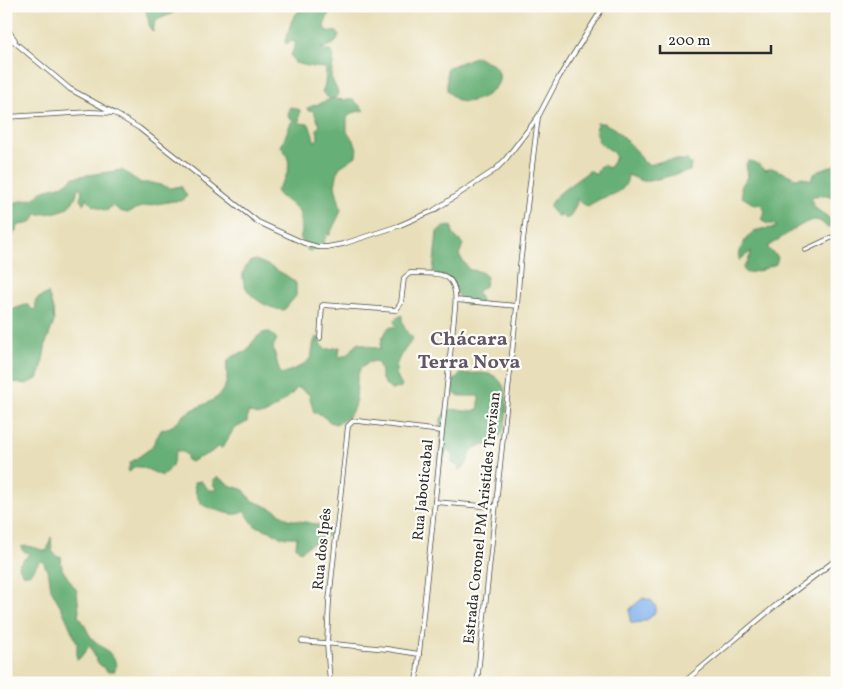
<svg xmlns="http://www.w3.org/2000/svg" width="843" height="689" viewBox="0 0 843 689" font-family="Vollkorn,serif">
  <rect width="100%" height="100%" fill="#fdfcf7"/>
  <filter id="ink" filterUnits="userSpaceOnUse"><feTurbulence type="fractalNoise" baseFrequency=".02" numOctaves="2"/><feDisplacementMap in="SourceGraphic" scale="10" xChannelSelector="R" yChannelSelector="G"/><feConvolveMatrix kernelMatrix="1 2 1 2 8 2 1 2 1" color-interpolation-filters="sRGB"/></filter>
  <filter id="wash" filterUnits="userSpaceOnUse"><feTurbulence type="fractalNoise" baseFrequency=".0096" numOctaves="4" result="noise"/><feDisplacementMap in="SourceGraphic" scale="20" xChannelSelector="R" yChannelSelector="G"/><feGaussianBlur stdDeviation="1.12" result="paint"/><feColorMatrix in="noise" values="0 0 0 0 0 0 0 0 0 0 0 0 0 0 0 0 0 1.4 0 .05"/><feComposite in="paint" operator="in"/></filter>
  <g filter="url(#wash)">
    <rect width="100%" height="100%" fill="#e8dfba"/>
    <!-- forest -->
    <g fill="#66af76" stroke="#486d50">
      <path d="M145,6H172L173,13L155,21L153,32L150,28Z"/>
      <path d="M302,6H324L329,13L324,26L327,31L337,32L339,35C337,45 330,46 321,48L332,52L334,57L331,77L338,92L337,96L332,99L354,100L364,110L352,113L347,118V132C353,141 359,144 356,156L340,167L338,170L335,186L341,209L340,213L329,236L327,233L326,234C325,243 319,250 310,251L307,250V246L300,238L302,232C298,225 303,215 297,209C290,201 280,200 276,190C289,175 294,163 281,146C286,137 288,126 293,120L288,117L289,108L291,107L300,110L299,123L309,124L315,142L318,138L317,129L320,125C316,120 317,115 312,110L308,111L307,108L331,99L326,96L322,92L325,84L326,68L312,67L295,63L291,55L296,43L291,41L286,44L285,41L292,20Z"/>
      <path d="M477,56C483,60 493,63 497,69C509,88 474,106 459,101C454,99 450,94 447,90V68Z"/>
      <path d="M597,123H604L615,129L637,151L644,162L649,165L666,160H687L691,164L690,171L649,181H643L628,175C626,195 612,193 598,200C594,202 592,205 588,207L576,199L577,203L570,217L565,219L562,215L557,216C554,213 550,210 550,206C551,196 581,178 589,171H592L596,175L599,167L603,165L609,168L616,157C607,142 593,149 597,123Z"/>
      <path d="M748,161C755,161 761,165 765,170L772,168L796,178L803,177L811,180C815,168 826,169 837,164V198L826,195L813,196L811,199C812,200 814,206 815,207C821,215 832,214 831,227L827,228C824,223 819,220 814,220C805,220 778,241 768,246V249L778,257L776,264L759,271L746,273L743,268L747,263L752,251L739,260C739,246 747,233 761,229C766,228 772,229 777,227L773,224H767L761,219L765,211L761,204L755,205L742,197L741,187L748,176L746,164Z"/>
      <path d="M122,170L141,183H153L171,188L181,186L187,196L182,201H173L141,207L127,213L120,211L112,205L107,211L92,205L85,197V203L83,204L80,200L82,190L78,187C75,211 57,214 36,214L34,220L27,224L19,225L12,237L6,242V203C16,204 23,199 33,199L44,190L63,185L74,177Z"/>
      <path d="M452,226L453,234L463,244L459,255L469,270C476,270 482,271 487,277L485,286L477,292L481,300L480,303C457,308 463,301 453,286C448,279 441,276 433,272L437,232L442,227Z"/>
      <path d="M255,260C263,262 291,277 296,283V296L284,310C262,309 229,285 249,262Z"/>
      <path d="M48,293L53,309L54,322L46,343L41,372L37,379L26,384L14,382L6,392V312L25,305H28L33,310L36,308L35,302L37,299Z"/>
      <path d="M402,315C401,322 406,334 413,338C404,354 387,364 402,386L400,388L391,390C389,388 384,383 383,381C379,374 383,368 376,361C372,362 367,362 364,365C348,376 369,414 335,424L330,422L320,414L314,413L309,394L297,387C295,394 273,410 264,414C258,416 254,414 248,412L247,422L234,429L222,448L217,447C211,455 199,456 191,462L187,460V455L180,451H176L172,466L163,476C153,473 143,465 133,467L130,472L128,471L130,463L151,448L161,430C165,428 169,428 172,426C178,423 181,416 187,413C197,406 217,402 223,390C235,370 213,360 246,352C252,343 258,331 270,332L277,339L273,347L280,373L282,374C292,369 310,366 312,353C313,347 313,342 316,337L319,338C322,354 330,348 340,347L339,355L341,357L348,354L358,343L380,349L382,339L388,328L397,326L394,322L395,319Z"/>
      <path d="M461,374C469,374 481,372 489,374C511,380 508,411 504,429C502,435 497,440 494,446C459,441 477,466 458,470L459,467L452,463V455L449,450L445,454L439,467L441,419C451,399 463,418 479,408V396H460L450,392L454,379Z"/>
      <path d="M216,478H219L232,486L244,490L251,500L275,510L288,519L316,524L328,530L330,534C320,541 309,543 301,552L296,547L297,537H280L273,532L255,526L244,511C241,513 238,515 233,514C228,514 205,507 203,505C198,500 194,491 194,482L201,481L209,490H215L217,489L213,485V479Z"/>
      <path d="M51,537L52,551L58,557L61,556L62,569L77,591L79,611L78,616C84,621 86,630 91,637C100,648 120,654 115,671L108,672L97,662L90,645L80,658L77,660V643L62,609L51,589L49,575L43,561H40C34,567 33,576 23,574L18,565L29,554L22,550L21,547C32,544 37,550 47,551Z"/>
    </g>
    <!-- water -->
    <path fill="#82b2ed" stroke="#566e8c" d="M643,598L651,600L656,607C655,618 643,623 632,623L630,621V609Z"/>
  </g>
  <g filter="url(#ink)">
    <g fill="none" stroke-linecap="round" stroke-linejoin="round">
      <!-- street casing -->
      <g stroke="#474640" stroke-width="5.5">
        <g id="street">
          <path d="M6,27L15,40"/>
          <path d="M6,35L70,89L112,112"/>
          <path d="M6,117L90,112L114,113L139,128L258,222L304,243L318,247H327L343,244L398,226L433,211L495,170L505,160L538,117L559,77L604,6"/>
          <path d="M805,250L837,235"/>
          <path d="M456,300L517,306"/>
          <path d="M320,338L322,306L323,305L396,310L401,303L404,278L410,273C439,274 459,269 455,308L416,683"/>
          <path d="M435,502L495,507"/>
          <path d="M302,641L387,649L419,654"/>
          <path d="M330,683L327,644L329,601L348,426L353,421H358L441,431"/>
          <path d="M477,683L517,306L520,265L538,117"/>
          <path d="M683,683L775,606L837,559"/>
        </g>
      </g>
      <!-- street -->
      <use href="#street" stroke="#fff" stroke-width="4"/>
    </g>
  </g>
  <g text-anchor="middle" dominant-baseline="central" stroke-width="4.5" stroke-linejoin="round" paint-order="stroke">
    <!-- street labels -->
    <g font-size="15" fill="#2b2b2b" stroke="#fdfcf7">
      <text transform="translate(424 490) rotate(-84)">Rua Jaboticabal</text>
      <text transform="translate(483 518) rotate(-84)">Estrada Coronel PM Aristides Trevisan</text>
      <text transform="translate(323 549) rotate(-84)">Rua dos Ipês</text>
    </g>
    <!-- district labels -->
    <g font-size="20" font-weight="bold" fill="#625769" stroke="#fdfcf7">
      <text x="469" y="340">Chácara<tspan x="469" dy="23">Terra Nova</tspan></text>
    </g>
  </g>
  <!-- margin -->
  <rect width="843" height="689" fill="none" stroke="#fdfcf7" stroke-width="25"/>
  <!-- scale -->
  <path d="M660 45v8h111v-8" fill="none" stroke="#2b2b2b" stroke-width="2.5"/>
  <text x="668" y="45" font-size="15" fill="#2b2b2b" stroke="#fdfcf7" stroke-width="4" paint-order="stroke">200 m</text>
</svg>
